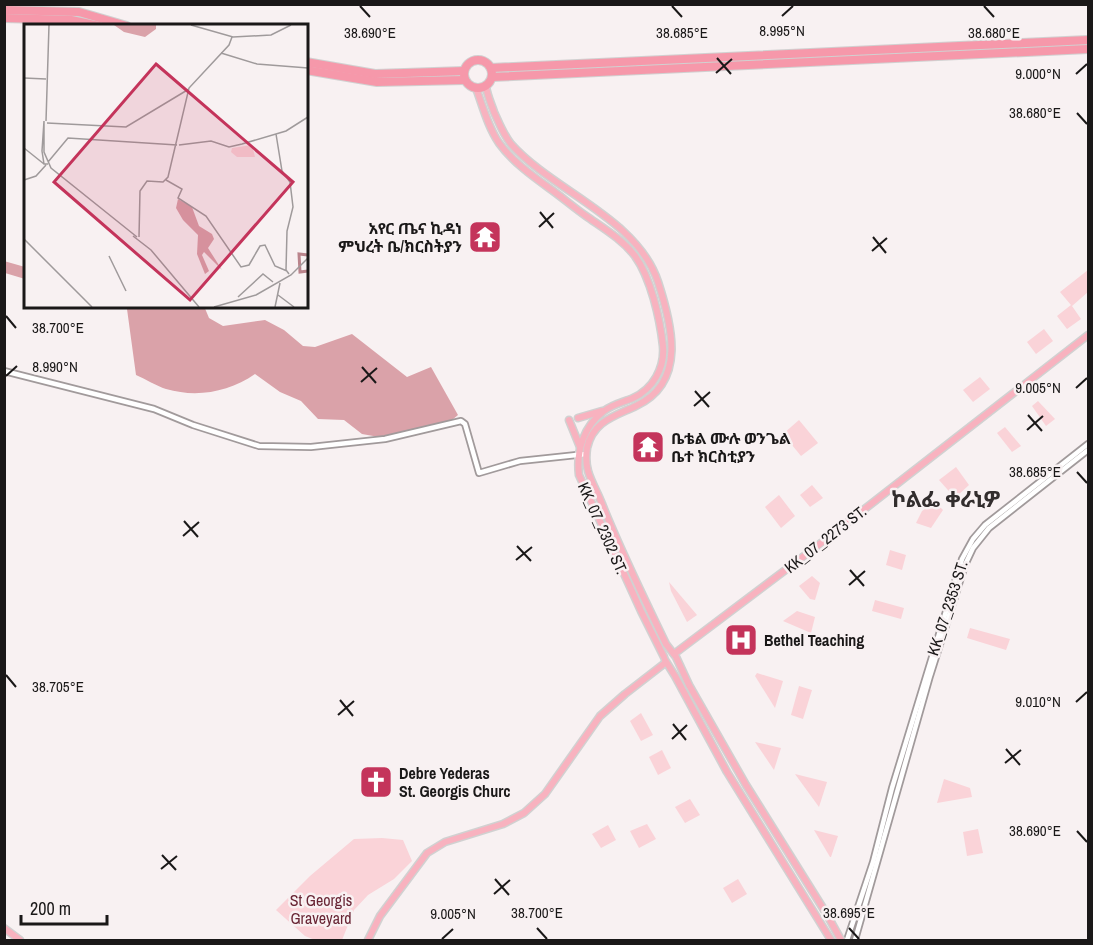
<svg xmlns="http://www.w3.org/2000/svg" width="1093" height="945" viewBox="0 0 1093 945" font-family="'Archivo Narrow','Noto Sans Ethiopic',sans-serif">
  <rect width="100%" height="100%" fill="#f8f1f2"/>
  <!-- green -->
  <g fill="#fad3d8">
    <path d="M1088,270V292L1072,306L1081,319L1067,329L1057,316L1071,305L1060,292Z"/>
    <path d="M1044,329L1053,341L1036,354L1027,342Z"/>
    <path d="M980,377L990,389L973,402L963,390Z"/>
    <path d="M1038,401L1055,419L1046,426L1032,406Z"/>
    <path d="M799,420L818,443L801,456L783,434Z"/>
    <path d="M1005,427L1021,446L1012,452L997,433Z"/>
    <path d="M956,467L969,485L955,498L939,480Z"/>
    <path d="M812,485L823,498L810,507L800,495Z"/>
    <path d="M779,495L795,516L781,528L765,507Z"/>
    <path d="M935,502L943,510L931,528L916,523L922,511Z"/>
    <path d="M890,550L906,555L902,570L886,565Z"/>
    <path d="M812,576L820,583L815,600L810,599L799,586Z"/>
    <path d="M669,582L697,615L687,622L671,591Z"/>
    <path d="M875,600L904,608L901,619L872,611Z"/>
    <path d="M797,611L815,617L811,633L783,621Z"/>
    <path d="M970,628L1010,639L1006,650L967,638Z"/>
    <path d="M757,673L783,681L775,708L755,676Z"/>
    <path d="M799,686L812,690L803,719L791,715Z"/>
    <path d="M641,713L653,735L641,741L630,721Z"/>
    <path d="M755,742L781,748L774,770Z"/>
    <path d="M662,750L671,768L658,775L649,757Z"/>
    <path d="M795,774L827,782L819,807Z"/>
    <path d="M944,779L970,788L972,797L937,803Z"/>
    <path d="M690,799L700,815L685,823L675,807Z"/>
    <path d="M647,824L656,839L639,848L630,831Z"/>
    <path d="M608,825L616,840L601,848L592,834Z"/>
    <path d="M978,829L983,853L967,856L963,832Z"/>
    <path d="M814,830L838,836L831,857H830Z"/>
    <path d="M382,838L403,840L412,861L394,879L368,895L354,910L342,940H315L305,936L276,910L310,876L354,839Z"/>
    <path d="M738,879L747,894L732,903L723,888Z"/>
  </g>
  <!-- forest -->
  <g fill="#daa2a9">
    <path d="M4,261L25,267V279L5,273Z"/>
    <path d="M118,306H204L209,318L223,326L265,320L284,330L303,346L315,347L352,334L407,377L431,367L458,415L446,425L390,439L362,434L344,420L318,419L301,401L280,392L255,374C229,392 197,398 166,389C156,386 146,379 136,375L127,309Z"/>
  </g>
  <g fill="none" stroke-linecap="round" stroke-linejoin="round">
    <!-- tertiary casing -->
    <g stroke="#a19a9b" stroke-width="8">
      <g id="tertiary">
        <path d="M4,371L154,409L193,425L259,446L311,447L385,439L461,421L465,424L479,473L520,461L586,454"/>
        <path d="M847,940L873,862L892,788L962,559L973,539L985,525L1088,444"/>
        <path d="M855,940L930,676L965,565L973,548L989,528L1088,450"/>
      </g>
    </g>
    <!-- primary casing -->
    <g stroke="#d1d1d1" stroke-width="9">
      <g id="primary">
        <path d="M486,86C487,95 491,103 494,112C499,123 503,134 511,144C554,192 637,218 658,282C672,325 687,382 636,406C615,416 593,421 587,448C586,455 586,464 588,471C591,482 598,493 602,504C621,552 644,598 666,644L676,657L689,685L746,785L826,913L841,940"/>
        <path d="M476,88C483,107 488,127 499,143C512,161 531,175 549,188C562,197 573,207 586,216C603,228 622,239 635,256C651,278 660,319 663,346C665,368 653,389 633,398C624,402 613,404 604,411C584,426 576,450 579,475L641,611L664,657"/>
        <path d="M578,418L602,411"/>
        <path d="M569,420L580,447"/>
        <path d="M674,654L812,550L1088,335"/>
        <path d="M665,660L675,676L727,772L831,940"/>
        <path d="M4,928L20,940"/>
        <path d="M368,940L380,916L427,853L445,842L503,824L524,813L545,794L600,716L625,694L665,663"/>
      </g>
    </g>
    <!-- trunk casing -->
    <g stroke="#d1d1d1" stroke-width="10">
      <g id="trunk">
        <path d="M4,10L79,12L127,26"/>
        <path d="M4,18L71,20L99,26"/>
        <circle cx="478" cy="74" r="14"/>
        <path d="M306,62L375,74L464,71"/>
        <path d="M491,68L1088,40"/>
        <path d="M306,70L377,82L465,80"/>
        <path d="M492,77L1088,49"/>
      </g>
    </g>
    <!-- tertiary -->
    <use href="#tertiary" stroke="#fff" stroke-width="4.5"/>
    <!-- primary -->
    <use href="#primary" stroke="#f8b2bf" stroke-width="6"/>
    <!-- trunk -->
    <use href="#trunk" stroke="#f698aa" stroke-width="8"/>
  </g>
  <!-- ticks -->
  <path fill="none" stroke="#1a1818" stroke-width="2" d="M360,6L370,17M672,6L682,17M984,6L994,17M782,16L793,6M717,58L731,74M716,73L732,59M1076,74L1087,64M1077,113L1087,124M540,212L553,228M539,227L554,213M873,237L886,253M872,251L887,238M6,316L16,328M362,367L376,383M6,376L17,366M361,382L377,368M1076,388L1087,378M695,391L709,407M694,406L710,392M1028,415L1042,431M1027,430L1043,416M1077,472L1087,483M184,521L198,537M183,536L199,522M517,546L531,561M516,560L532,547M850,570L864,586M849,585L865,571M6,675L16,687M340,700L353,716M1076,702L1087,692M338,715L354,701M673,724L686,740M672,739L687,725M1006,749L1020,765M1005,763L1021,750M1077,831L1087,842M162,855L176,870M161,869L177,856M495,879L509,895M494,894L510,880M537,928L547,939M849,928L859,939M442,939L453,929"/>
  <!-- icons -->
  <defs>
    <g id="temple-square" transform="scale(1.725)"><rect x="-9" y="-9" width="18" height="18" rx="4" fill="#c4345b" stroke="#f8f1f2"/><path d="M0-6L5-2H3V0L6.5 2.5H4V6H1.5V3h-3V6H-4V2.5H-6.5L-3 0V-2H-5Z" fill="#fff"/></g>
    <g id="hospital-square" transform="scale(1.725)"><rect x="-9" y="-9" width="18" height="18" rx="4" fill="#c4345b" stroke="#f8f1f2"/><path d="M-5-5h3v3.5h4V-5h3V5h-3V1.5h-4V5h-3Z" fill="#fff"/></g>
    <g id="church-square" transform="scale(1.725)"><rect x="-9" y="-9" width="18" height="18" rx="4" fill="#c4345b" stroke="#f8f1f2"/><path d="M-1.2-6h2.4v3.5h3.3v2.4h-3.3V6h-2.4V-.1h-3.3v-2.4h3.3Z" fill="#fff"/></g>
  </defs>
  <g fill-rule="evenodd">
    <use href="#temple-square" x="485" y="237"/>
    <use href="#temple-square" x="648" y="447"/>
    <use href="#hospital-square" x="741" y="640"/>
    <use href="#church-square" x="376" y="782"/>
  </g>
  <g text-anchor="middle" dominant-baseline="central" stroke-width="5" stroke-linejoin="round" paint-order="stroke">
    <!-- poi labels -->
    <g font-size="16" font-weight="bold" fill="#1a1818" stroke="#f8f1f2" text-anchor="start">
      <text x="462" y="228" text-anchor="end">አየር ጤና ኪዳነ<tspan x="462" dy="18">ምህረት ቤ/ክርስትያን</tspan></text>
      <text x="671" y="438">ቤቴል ሙሉ ወንጌል<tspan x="671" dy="18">ቤተ ክርስቲያን</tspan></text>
      <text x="764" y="640">Bethel Teaching</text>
      <text x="399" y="773">Debre Yederas<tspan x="399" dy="18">St. Georgis Churc</tspan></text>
    </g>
    <!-- street labels -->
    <g font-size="16" fill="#1a1818" stroke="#f8f1f2">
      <text transform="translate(603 528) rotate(66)">KK_07_2302 ST.</text>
      <text transform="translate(825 539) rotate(-38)">KK_07_2273 ST.</text>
      <text transform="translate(947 608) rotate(-72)">KK_07_2353 ST.</text>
    </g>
    <!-- park labels -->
    <g font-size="16" fill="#692635" stroke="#f8f1f2">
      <text x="321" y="900">St Georgis<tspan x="321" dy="18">Graveyard</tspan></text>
    </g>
    <!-- district labels -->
    <g font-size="22" font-weight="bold" fill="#322d2d" stroke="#f8f1f2">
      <text x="946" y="499">ኮልፌ ቀራኒዎ</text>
    </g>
  </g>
  <!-- overview -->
  <g transform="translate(24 24)">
    <rect width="284" height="284" fill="#f8f1f2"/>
    <path d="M228,121L231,133H213L207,128L208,124Z" fill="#fad3d8"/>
    <path d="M90,1H132V5L121,13L100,8ZM154,175L168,183L175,202L188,210L190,215L184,224L198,246L180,228L178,231L185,247L181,250L173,230L174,211L159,196L152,184Z" fill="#daa2a9"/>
    <path fill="none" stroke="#ba848c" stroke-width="3" d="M284,231L275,230L276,248L284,247"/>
    <path fill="none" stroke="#9f9a9b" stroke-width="1.5" d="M167,1L209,13L247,11L267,1M197,29L233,40L284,44M0,54L22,55M22,97L25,1M23,99L102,103L165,65M252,110L258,147L266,158L269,183L263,207L262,246L265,250M155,121L187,117L205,123L218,120L262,107L284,93M0,124L20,140M24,138L44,114L153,121M24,140H20L18,127L20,97V128L27,144L113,213M0,156L12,152L22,141M142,156L158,165L154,174L182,192L217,243L225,241L236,222L241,221L251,242L263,247M109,212L127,226L175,283M115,213L116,167L123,157L139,158L144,153L165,64L205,21L208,13M0,215L68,283M85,232L102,267M254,271L270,283M214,273L239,250L249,258M190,283L232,271L267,251L284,234M251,283L256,259"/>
    <path fill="#c4345b" fill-opacity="0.15" stroke="#c4345b" stroke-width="3" d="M132,40L269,158L166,276L30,158Z"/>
    <rect width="284" height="284" fill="none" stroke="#1a1818" stroke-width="3"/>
  </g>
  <g font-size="15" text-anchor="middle" fill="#1a1818" stroke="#f8f1f2" stroke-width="5" stroke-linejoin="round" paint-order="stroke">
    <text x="782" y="36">8.995°N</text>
    <text x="994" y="38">38.680°E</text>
    <text x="370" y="38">38.690°E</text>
    <text x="682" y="38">38.685°E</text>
    <text x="1038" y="79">9.000°N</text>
    <text x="1035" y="118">38.680°E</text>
    <text x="58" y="333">38.700°E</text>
    <text x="55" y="372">8.990°N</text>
    <text x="1038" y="393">9.005°N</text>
    <text x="1035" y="477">38.685°E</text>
    <text x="58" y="692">38.705°E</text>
    <text x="1038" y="707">9.010°N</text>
    <text x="1035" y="836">38.690°E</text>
    <text x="537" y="918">38.700°E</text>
    <text x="849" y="918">38.695°E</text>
    <text x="453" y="919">9.005°N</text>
  </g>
  <!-- border -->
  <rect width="1093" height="945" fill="none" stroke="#1a1818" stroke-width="12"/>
  <!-- scale -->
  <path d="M21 915v9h86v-9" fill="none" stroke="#1a1818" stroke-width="3"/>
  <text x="30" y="915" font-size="18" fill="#1a1818" stroke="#f8f1f2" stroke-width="4.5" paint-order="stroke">200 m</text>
</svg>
